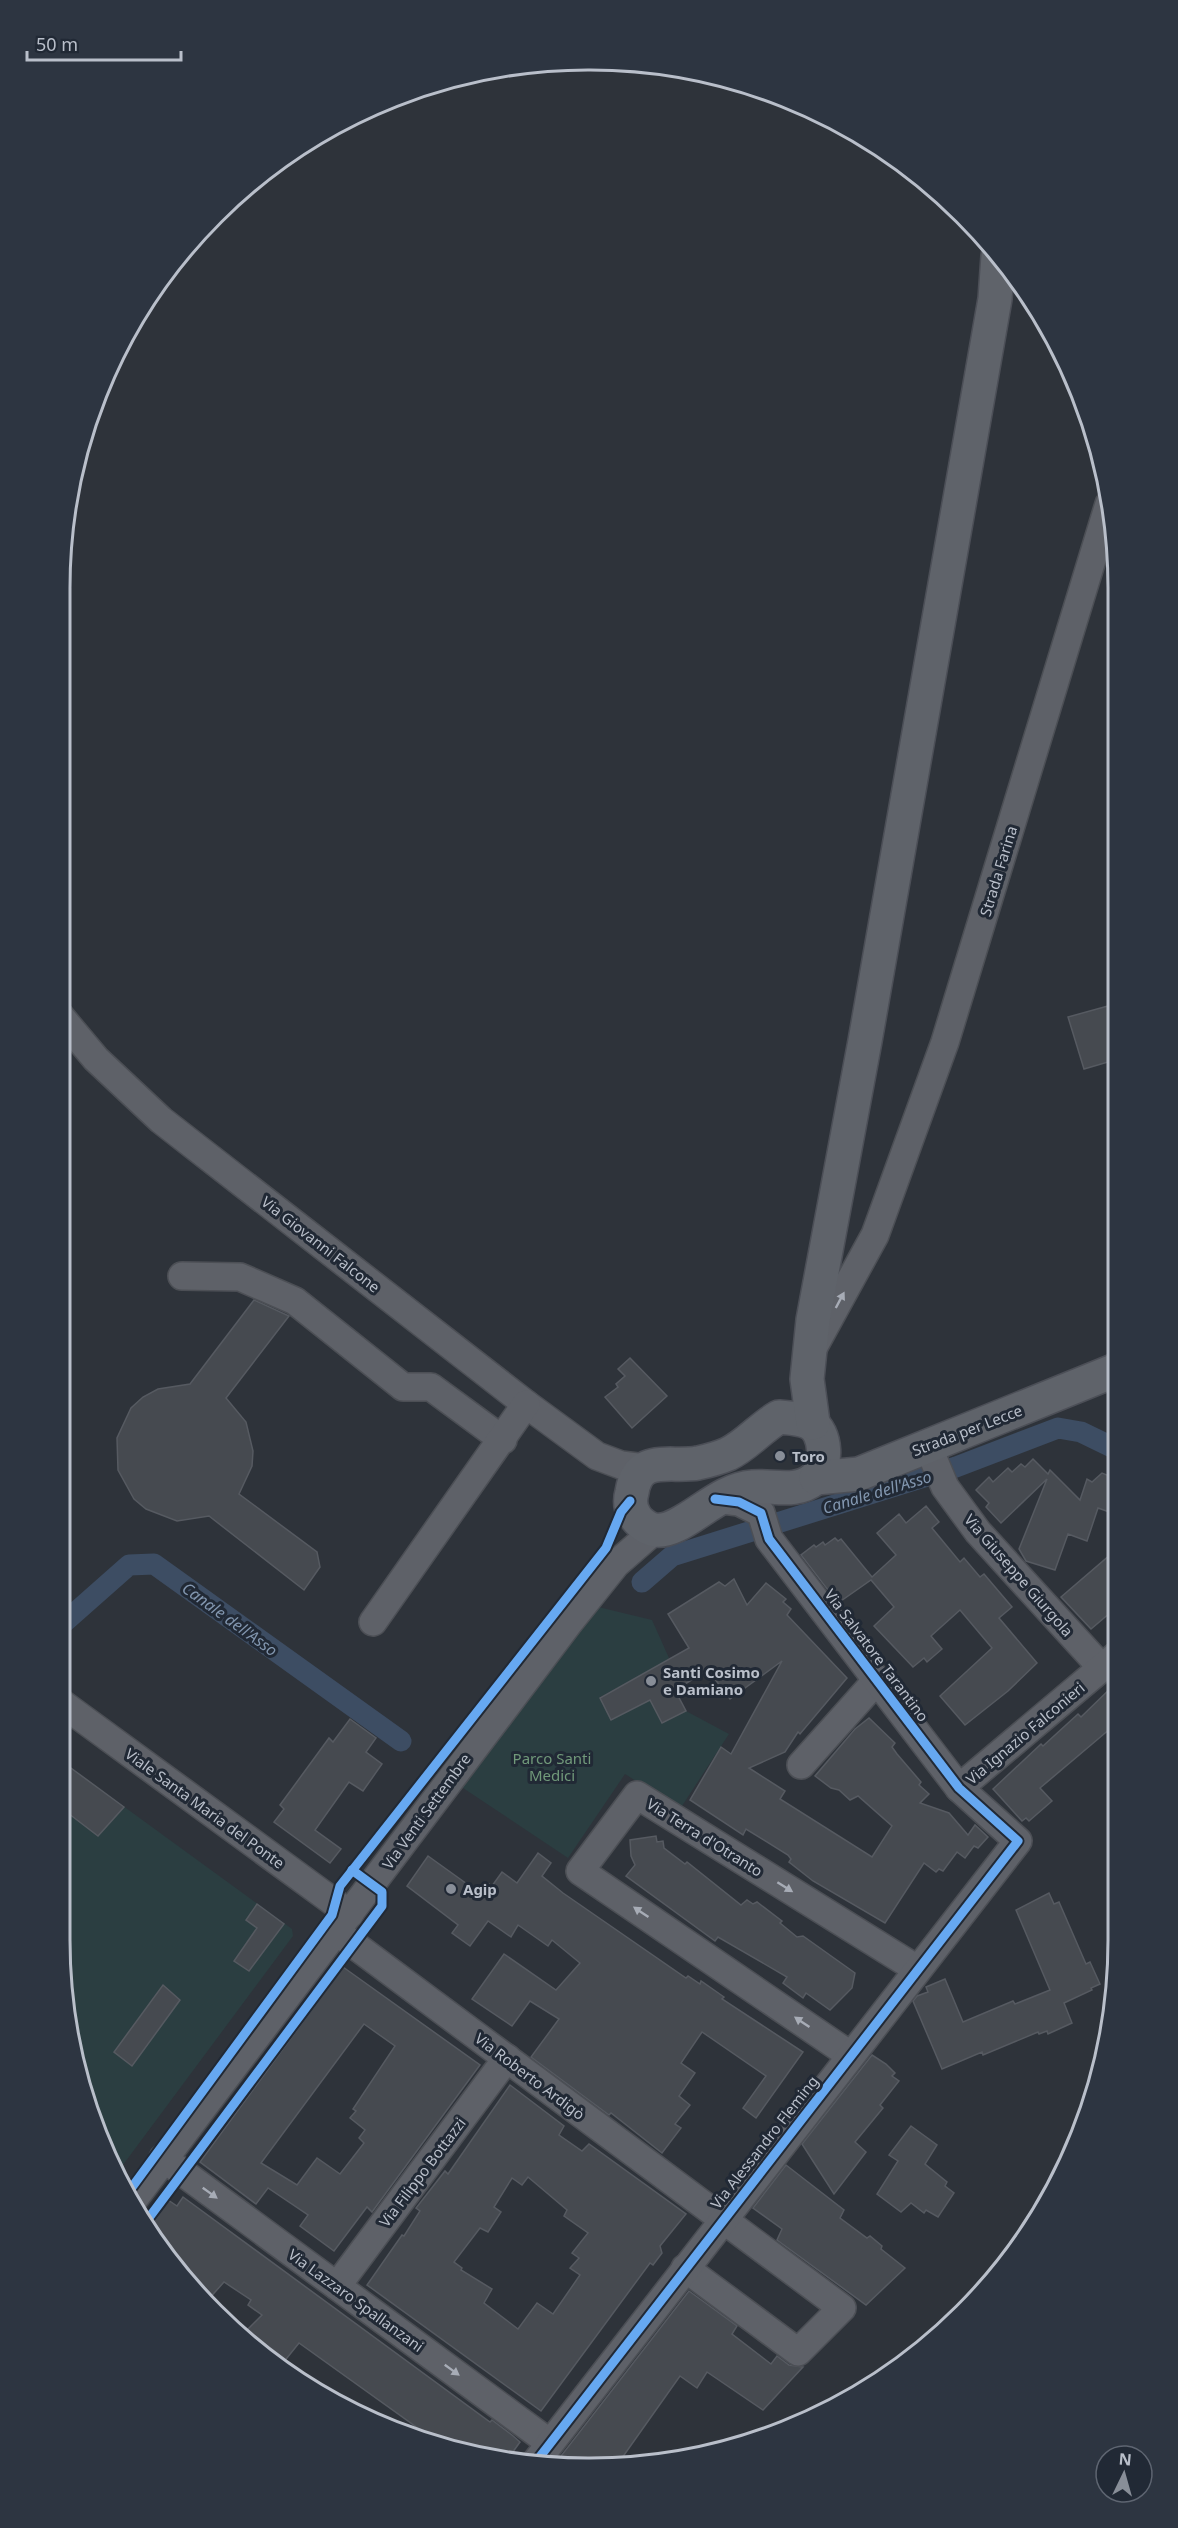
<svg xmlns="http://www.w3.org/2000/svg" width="1178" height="2528" viewBox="0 0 1178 2528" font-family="'Noto Sans',sans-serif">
  <rect width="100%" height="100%" fill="#2e333a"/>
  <!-- green -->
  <g fill="#2b3e41">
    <path d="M594,1606L652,1620L669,1658L662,1665L600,1697L611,1720L650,1700L662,1723L686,1711L729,1734L680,1809L625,1774L568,1858L457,1784Z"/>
    <path d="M60,1760L292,1929L293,1936L117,2173L88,2109L60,1939Z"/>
  </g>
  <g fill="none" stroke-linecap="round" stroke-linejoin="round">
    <!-- canal -->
    <g stroke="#3d4d63" stroke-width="21">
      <path d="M642,1582L672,1556L956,1467L1058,1428L1081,1432L1116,1449"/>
      <path d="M60,1626L129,1565L154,1564L401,1741"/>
    </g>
  </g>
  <!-- building -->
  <g fill="#464a50" stroke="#565a61" stroke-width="1.5" fill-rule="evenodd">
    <path d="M1115,1004V1060L1084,1069L1068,1017Z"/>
    <path d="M254,1300L289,1316L226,1398L246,1422L253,1451L252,1466L239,1494L317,1552L320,1567L304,1590L209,1516L177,1521L146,1509L134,1499L118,1470L117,1438L131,1408L143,1397L158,1389L190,1384Z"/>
    <path d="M630,1358L667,1396L632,1428L605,1397L618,1387L616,1384L625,1376L618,1369Z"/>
    <path d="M1033,1459L1048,1474L1050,1470L1080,1500L1087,1479L1092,1482L1102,1473L1117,1479V1509L1113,1508L1112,1513L1098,1508L1087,1541L1068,1534L1055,1570L1026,1561L1019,1549L1047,1479L1001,1523L986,1507L989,1503L976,1490L989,1477L993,1482L1008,1468L1012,1472L1021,1464L1025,1467Z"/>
    <path d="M926,1506L939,1522L932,1528L960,1562L964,1558L980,1577L984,1574L1012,1607L999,1618L1037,1663L1008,1691L965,1725L940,1696L992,1648L960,1610L931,1636L942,1649L927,1662L924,1658L913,1667L874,1626L894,1607L871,1580L838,1603L801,1555L814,1545L816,1547L823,1542L825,1545L835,1538L838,1541L841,1539L872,1577L896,1555L877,1533L899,1514L906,1523Z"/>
    <path d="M1117,1549V1607L1091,1629L1061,1597Z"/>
    <path d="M734,1579L747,1605L766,1583L786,1599L783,1602L791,1609L787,1615L847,1678L800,1734L798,1732L785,1752L749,1768L785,1791L780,1799L872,1857L892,1826L858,1796L850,1800L839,1790L831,1788L815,1776L855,1729L869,1718L895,1743L892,1747L897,1754L921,1782L919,1785L929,1794L920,1803L949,1813L968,1835L975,1825L988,1837L978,1848L974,1846L965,1858L957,1852L943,1871L939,1869L936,1872L924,1863L885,1923L813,1881L789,1862L791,1859L788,1855L746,1829L743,1835L690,1800L721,1747L731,1754L782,1661L730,1699L708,1670L675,1690L686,1711L662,1723L650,1700L611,1720L600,1698L689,1648L668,1614L719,1582L725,1586Z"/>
    <path d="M1117,1682V1723L1040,1788L1052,1801L1029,1821L1026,1818L1022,1821L993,1789L1041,1744L1043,1746L1078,1714L1081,1717Z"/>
    <path d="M350,1719L376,1738L366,1752L382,1764L363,1791L349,1782L315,1830L341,1849L330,1863L274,1822L284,1809L280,1805L329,1738L333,1742Z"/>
    <path d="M60,1760L124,1807L98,1836L60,1807Z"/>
    <path d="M656,1836L657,1842L663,1841L664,1848L685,1864L687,1862L741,1905L747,1900L753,1904L757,1902L782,1921L780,1923L797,1937L803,1936L855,1973L852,1988L830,2010L806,1993L803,1998L783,1983L787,1977L718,1937L715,1941L626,1876L635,1865L631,1856L630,1840Z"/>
    <path d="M538,1853L551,1863L542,1876L563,1893L686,1978L688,1976L700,1984L701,1981L724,1997L722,1999L803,2052L756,2118L743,2108L766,2076L702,2032L681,2063L695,2073L679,2096L690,2105L675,2124L681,2128L662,2153L611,2113L609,2115L531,2057L559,2019L530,2001L512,2026L472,1999L504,1954L556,1990L580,1963L552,1940L548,1946L518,1925L511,1937L488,1921L470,1946L452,1933L458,1925L407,1886L428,1856L481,1894L489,1884L492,1886L502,1872L517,1883Z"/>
    <path d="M1049,1893L1054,1904L1059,1902L1086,1964L1090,1962L1100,1984L1091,1988L1092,1990L1064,2003L1072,2023L1048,2034L1047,2031L1039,2034L1038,2032L983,2055L982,2052L942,2069L913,2001L917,1996L928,1992L926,1987L945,1979L963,2022L1013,2001L1015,2004L1050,1990L1016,1910Z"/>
    <path d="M257,1904L284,1924L249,1971L234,1961L257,1928L246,1920Z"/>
    <path d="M343,1967L480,2065L372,2212L367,2207L334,2251L300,2226L308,2215L268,2188L256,2204L200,2162ZM364,2024L395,2046L353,2109L356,2111L350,2118L365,2130L359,2138L364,2143L340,2174L317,2158L297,2185L261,2163Z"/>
    <path d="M163,1985L180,2000L132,2066L114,2052Z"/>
    <path d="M872,2055L886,2064L895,2073L892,2076L899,2081L880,2105L883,2108L855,2142L866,2152L834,2194L802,2144Z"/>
    <path d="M510,2085L564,2126L559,2135L582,2151L589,2144L686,2214L660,2246L662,2253L653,2265L650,2263L541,2411L367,2285L402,2235L404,2236L420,2211L416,2208L445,2171L448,2174ZM528,2177L567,2210L564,2216L588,2233L572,2253L579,2258L570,2268L580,2275L553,2314L537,2303L518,2329L484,2303L492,2289L461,2270L462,2268L454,2262L480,2228L488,2232L501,2212L494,2207L512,2178L522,2185Z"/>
    <path d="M911,2126L937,2145L925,2164L947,2182L945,2186L954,2193L938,2217L926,2210L924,2213L911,2203L901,2212L877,2194L898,2161L889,2155Z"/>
    <path d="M786,2165L844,2210L840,2218L867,2238L870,2236L882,2246L881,2249L905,2268L866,2305L777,2240L782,2229L753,2208Z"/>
    <path d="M183,2197L490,2422L492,2420L512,2435L520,2442L507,2460L486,2458L429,2436L299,2343L283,2363L245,2332L262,2315L248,2305L251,2300L224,2282L207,2301L191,2288L149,2229L168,2200L177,2206Z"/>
    <path d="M689,2291L737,2326L732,2334L771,2364L777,2356L789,2365L803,2367L763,2410L707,2372L697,2388L680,2376L617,2465L589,2468L554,2465Z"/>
  </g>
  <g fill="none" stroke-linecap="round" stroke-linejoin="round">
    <!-- minor casing -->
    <g stroke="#4c4f55" stroke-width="30">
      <g id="minor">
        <path d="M60,1016L96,1059L161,1120L526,1404L597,1456L621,1465L645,1468"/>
        <path d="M182,1276L240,1277L295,1301L403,1387H431L503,1440"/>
        <path d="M812,1350L875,1235L945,1042L1109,504"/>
        <path d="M928,1446L945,1487L978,1532L1102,1668"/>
        <path d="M373,1622L526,1404"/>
        <path d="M60,1702L350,1914"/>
        <path d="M801,1765L877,1680"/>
        <path d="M959,1788L1117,1655"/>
        <path d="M337,1932L842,2308L798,2352L685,2268"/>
        <path d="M850,2055L580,1871L637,1795L917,1969"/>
        <path d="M163,2158L550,2443"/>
        <path d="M131,2203L568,1624L616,1564L655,1530"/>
        <path d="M337,2286L507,2058"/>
        <path d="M535,2463L1018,1841L959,1788L769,1539L761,1513L739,1502L715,1499"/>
      </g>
    </g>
    <!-- major casing -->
    <g stroke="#4c4f57" stroke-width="36">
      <g id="major">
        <path d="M779,1417C790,1418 801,1418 810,1423C827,1432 828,1467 814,1479C796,1494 773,1485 752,1487C716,1489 682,1534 655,1530C647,1529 637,1521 634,1514C630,1507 630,1499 632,1492C638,1453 671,1468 698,1463C707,1461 719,1458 728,1454C747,1445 761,1427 779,1417Z"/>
        <path d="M813,1423L807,1379L813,1320L865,1041L995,299L998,256"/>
        <path d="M816,1478L859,1474L1116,1370"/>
      </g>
    </g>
    <!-- minor -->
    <use href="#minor" stroke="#5e6168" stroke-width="27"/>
    <!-- major -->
    <use href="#major" stroke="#5f636a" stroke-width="33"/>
    <!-- cycleway casing -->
    <g stroke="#212935" stroke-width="13">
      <g id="cycleway">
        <path d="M127,2194L332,1915L340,1886L606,1548L621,1512L630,1501"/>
        <path d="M145,2223L382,1906V1892L352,1870"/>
        <path d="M535,2463L1018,1841L959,1788L769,1539L761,1513L739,1502L715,1499"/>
      </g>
    </g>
    <!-- cycleway -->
    <use href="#cycleway" stroke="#66a8f1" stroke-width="9"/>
  </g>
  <!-- one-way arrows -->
  <defs><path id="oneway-solid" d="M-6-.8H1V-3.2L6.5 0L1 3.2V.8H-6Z" transform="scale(1.5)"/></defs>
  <g fill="#a7acb6">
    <use href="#oneway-solid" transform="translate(840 1300) rotate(-62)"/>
    <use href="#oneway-solid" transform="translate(785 1887) rotate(32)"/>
    <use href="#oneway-solid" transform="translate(641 1912) rotate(-146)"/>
    <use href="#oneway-solid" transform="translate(802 2022) rotate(-146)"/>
    <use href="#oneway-solid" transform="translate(210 2193) rotate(36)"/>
    <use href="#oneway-solid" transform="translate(452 2370) rotate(36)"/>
  </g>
  <!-- markers -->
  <g fill="#888e98" stroke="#212935" stroke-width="2">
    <circle cx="780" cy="1456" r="6"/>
    <circle cx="651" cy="1681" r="6"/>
    <circle cx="451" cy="1889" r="6"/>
  </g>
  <g text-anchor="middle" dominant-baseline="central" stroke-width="6" stroke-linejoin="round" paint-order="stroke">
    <!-- street labels -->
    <g font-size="15" fill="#b9bfca" stroke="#212935">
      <text transform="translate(998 871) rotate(-73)">Strada Farina</text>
      <text transform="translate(321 1244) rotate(38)">Via Giovanni Falcone</text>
      <text transform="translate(967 1430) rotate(-21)">Strada per Lecce</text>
      <text transform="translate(1019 1575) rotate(49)">Via Giuseppe Giurgola</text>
      <text transform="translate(877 1655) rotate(53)">Via Salvatore Tarantino</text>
      <text transform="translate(1025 1733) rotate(-40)">Via Ignazio Falconieri</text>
      <text transform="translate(205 1808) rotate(36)">Viale Santa Maria del Ponte</text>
      <text transform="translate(426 1811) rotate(-54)">Via Venti Settembre</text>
      <text transform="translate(705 1837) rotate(32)">Via Terra d'Otranto</text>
      <text transform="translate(530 2076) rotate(37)">Via Roberto Ardigò</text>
      <text transform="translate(764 2142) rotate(-52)">Via Alessandro Fleming</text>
      <text transform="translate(422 2172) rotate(-53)">Via Filippo Bottazzi</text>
      <text transform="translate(356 2300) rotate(36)">Via Lazzaro Spallanzani</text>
    </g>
    <!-- poi labels -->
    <g font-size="15" font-weight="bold" fill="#b9bfca" stroke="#212935" text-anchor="start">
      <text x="792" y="1456">Toro</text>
      <text x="663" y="1672">Santi Cosimo<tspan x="663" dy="17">e Damiano</tspan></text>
      <text x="463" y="1889">Agip</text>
    </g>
    <!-- park labels -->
    <g font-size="15" fill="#71997a" stroke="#212935">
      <text x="552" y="1758">Parco Santi<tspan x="552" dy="17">Medici</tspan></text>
    </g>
    <!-- water labels -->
    <g font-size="16" font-style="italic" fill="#8296af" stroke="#212935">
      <text transform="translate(877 1492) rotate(-17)">Canale dell'Asso</text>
      <text transform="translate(230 1619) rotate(36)">Canale dell'Asso</text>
    </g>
  </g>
  <!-- crop -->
  <path d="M0 0H1178V2528H0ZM588 70H590A518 518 0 0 1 1108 588V1940A518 518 0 0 1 590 2458H588A518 518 0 0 1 70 1940V588A518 518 0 0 1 588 70Z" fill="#2d3541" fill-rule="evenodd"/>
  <path fill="none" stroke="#b9bfca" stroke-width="3" d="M588 70H590A518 518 0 0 1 1108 588V1940A518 518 0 0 1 590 2458H588A518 518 0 0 1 70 1940V588A518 518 0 0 1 588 70Z"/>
  <!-- north arrow -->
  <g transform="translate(1124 2474) rotate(5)"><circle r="28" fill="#212935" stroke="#5e6571" stroke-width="1.5"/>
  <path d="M0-4.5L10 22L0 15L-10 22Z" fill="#888e98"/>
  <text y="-9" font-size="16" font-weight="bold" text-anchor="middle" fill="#b9bfca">N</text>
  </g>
  <!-- scale -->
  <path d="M27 51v9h154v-9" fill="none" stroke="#b9bfca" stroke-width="3"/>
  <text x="36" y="51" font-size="18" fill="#b9bfca" stroke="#212935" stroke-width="4.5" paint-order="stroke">50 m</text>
</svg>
